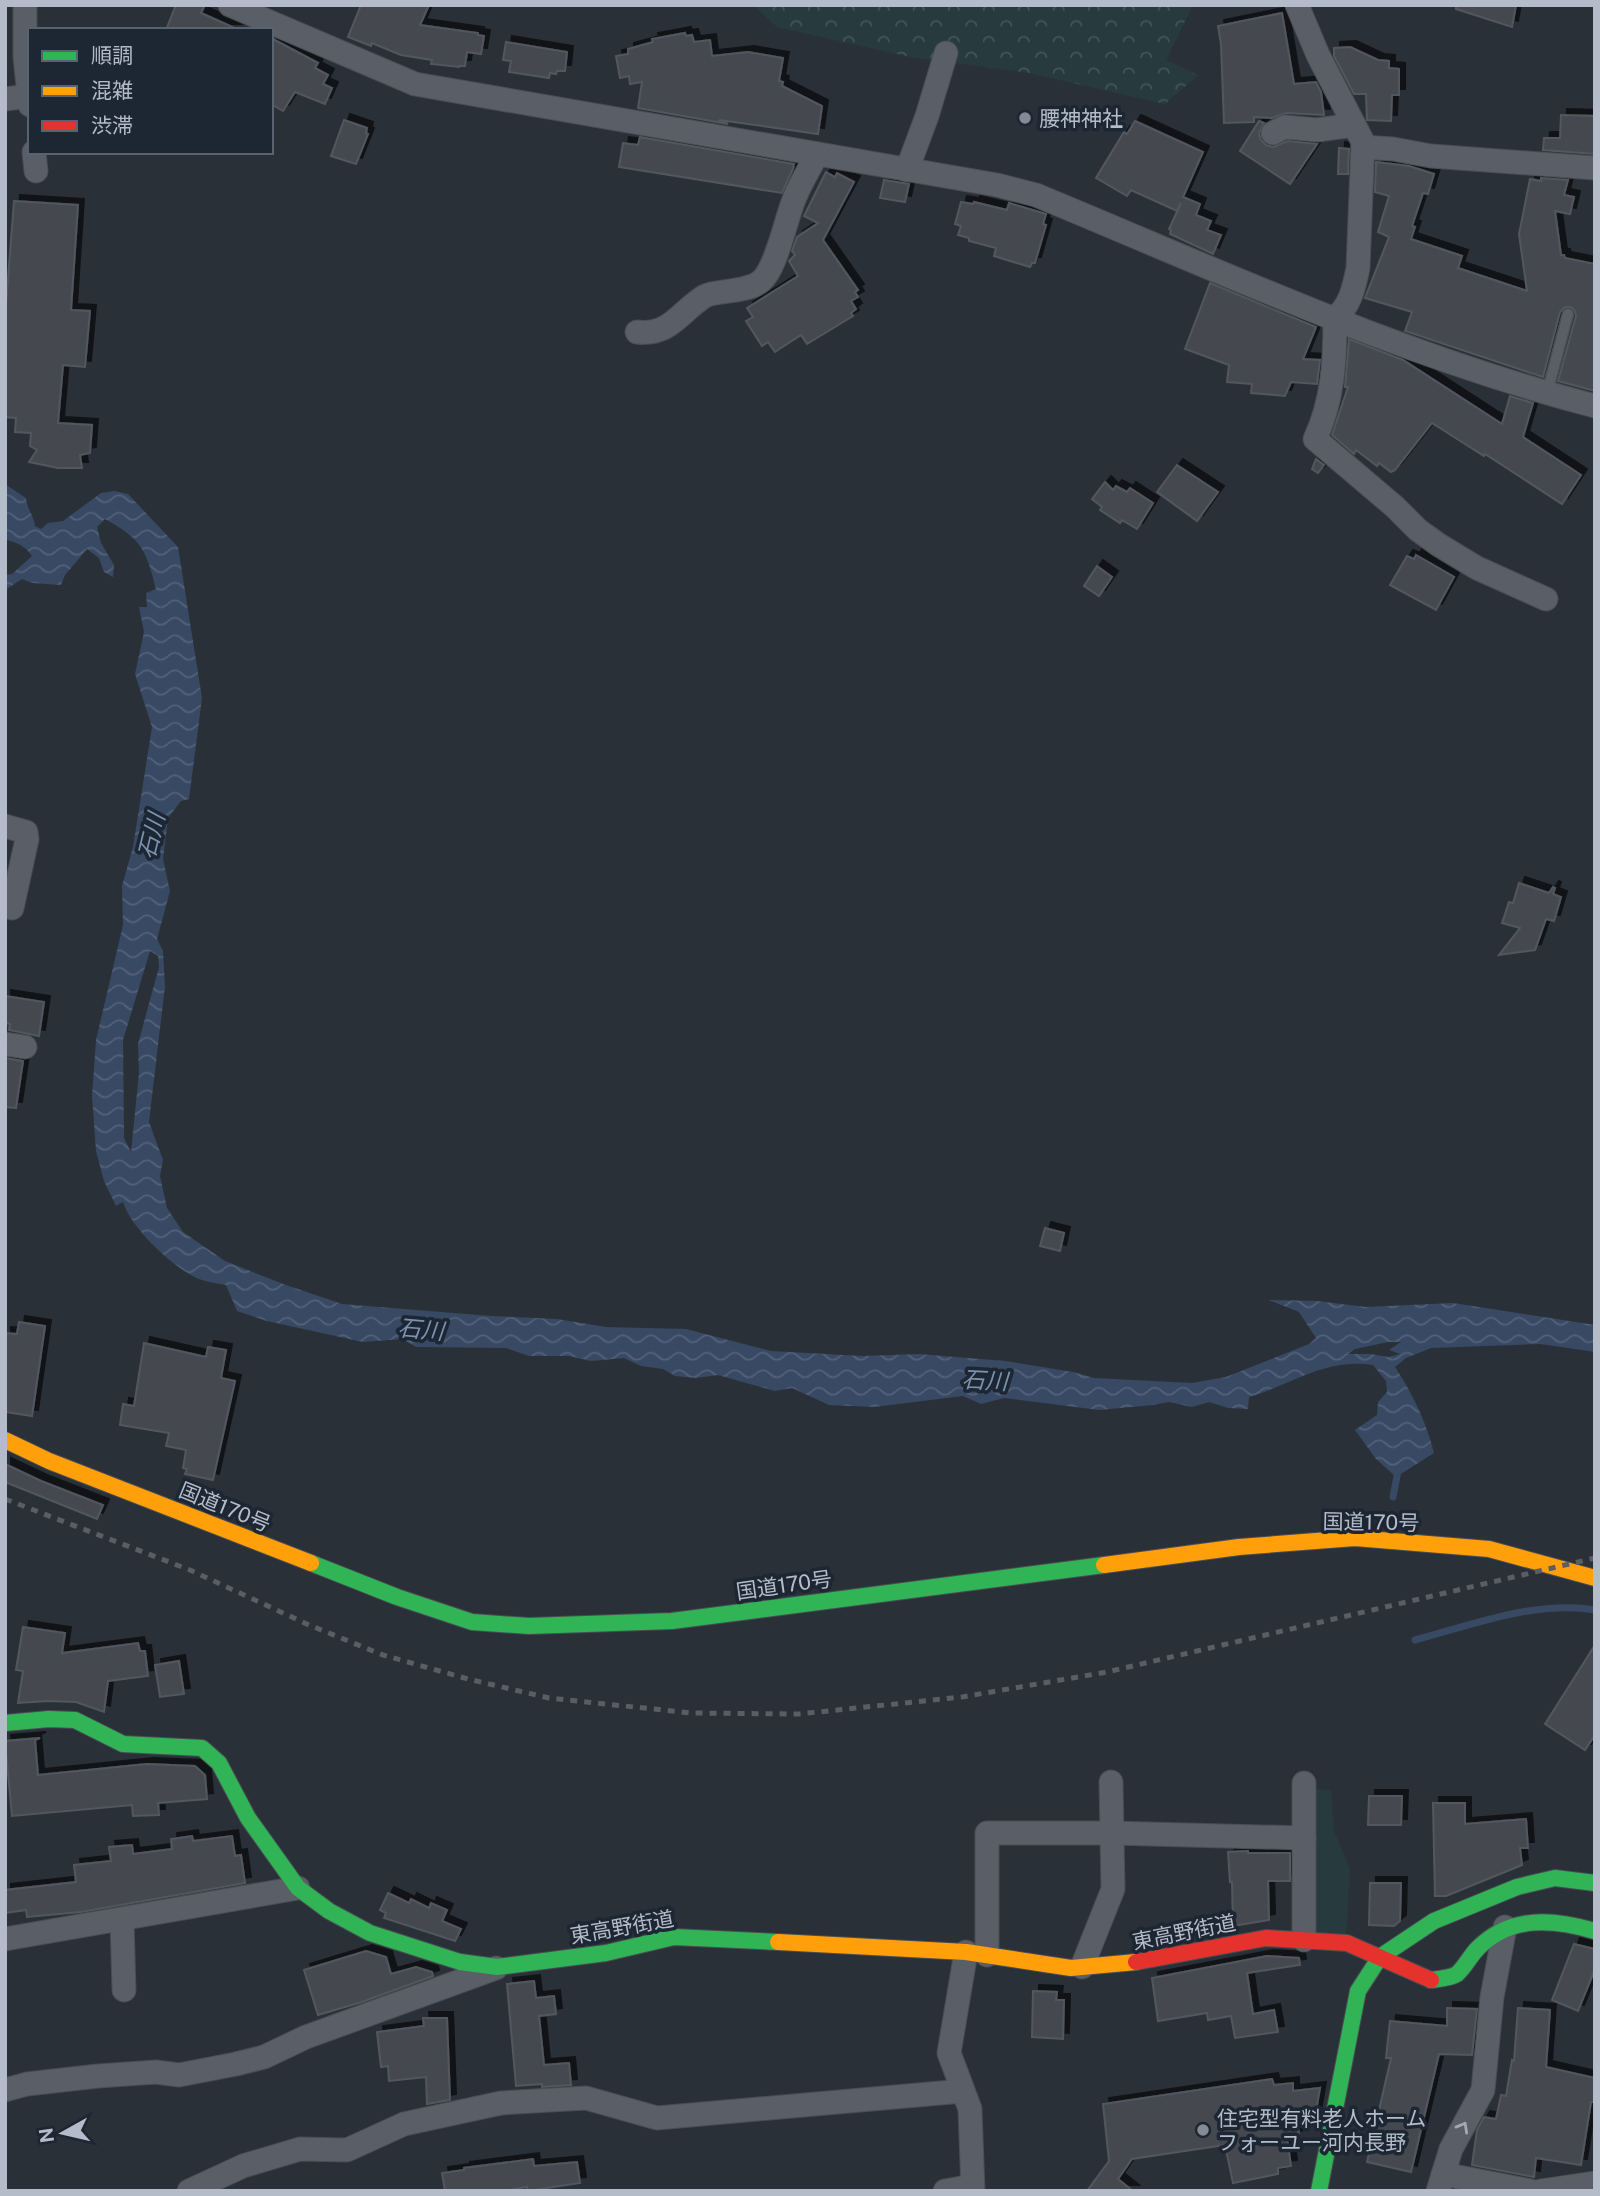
<svg xmlns="http://www.w3.org/2000/svg" width="1600" height="2196" viewBox="0 0 1600 2196" font-family="'Public Sans','Noto Sans JP',sans-serif">
  <defs>
    <pattern id="forest-crowns" width="20" height="18" patternUnits="userSpaceOnUse" patternTransform="scale(1.75)"><rect width="20" height="18" fill="#273a3e"/><path d="M2 6a3 3 0 1 1 6 0M12 15a3 3 0 1 1 6 0" fill="none" stroke="#445559"/></pattern>
    <pattern id="water-waves" width="16" height="10" patternUnits="userSpaceOnUse" patternTransform="scale(1.75)"><rect width="16" height="10" fill="#384963"/><path d="M0 5q4-4 8 0t8 0" fill="none" stroke="#526178"/></pattern>
    <filter id="shadow"><feDropShadow dx="6" dy="-6" stdDeviation="0" flood-color="#0009"/></filter>
  </defs>
  <rect width="100%" height="100%" fill="#2a3038"/>
  <!-- forest -->
  <path fill="url(#forest-crowns)" d="M753,5H1193L1166,60L1198,75L1165,104L1029,73L910,57L777,27Z"/>
  <!-- park -->
  <path fill="#273a3e" d="M1306,1788L1331,1790L1334,1831L1350,1869L1346,1942L1306,1939Z"/>
  <!-- water -->
  <path fill="url(#water-waves)" fill-rule="evenodd" d="M5,484L26,498C27,509 34,516 35,526L41,529L48,523L63,521L101,493L114,491L128,494L178,547L202,698L189,799L181,801L168,818L163,859L170,891L157,939L163,951L165,986L149,1122L163,1160L160,1176L167,1208L183,1232L225,1261L286,1285L342,1304L491,1316L557,1319L606,1327L686,1329L771,1351L863,1356L919,1354L1005,1361L1073,1372L1094,1378L1192,1383L1226,1377L1309,1344L1316,1338L1299,1312L1269,1300L1317,1301L1366,1307L1453,1303L1595,1325V1352L1540,1344L1431,1348L1406,1358L1395,1367C1413,1394 1426,1422 1434,1453L1396,1477L1376,1459L1355,1430L1377,1415L1378,1402L1387,1392L1386,1381L1373,1365C1324,1358 1294,1384 1249,1397L1248,1409L1228,1408L1209,1402L1192,1407L1169,1402L1153,1405L1099,1410L1004,1398L981,1404L963,1396L874,1407L829,1405L792,1388L775,1391L718,1375L696,1378L675,1376L663,1369L641,1366L624,1358L591,1361L569,1356H529L506,1348L416,1347L402,1339L363,1342L267,1321L237,1311L226,1285C217,1283 207,1282 199,1279C173,1268 131,1228 123,1202L116,1206L104,1181L96,1151L92,1096L96,1040L123,925L122,886L133,847L152,727L135,674L144,632L139,607H147L146,593L156,589C146,550 142,539 105,519L97,527L101,543L114,565L113,577L104,572L99,558L87,549L65,575L61,585L32,583L22,579L5,590V575L12,574L32,556C26,547 16,541 5,540ZM150,951L158,956L159,967L138,1044L139,1073L131,1152L124,1138L123,1040ZM1388,1342H1401L1389,1350L1400,1354L1388,1357L1371,1354H1348L1355,1349Z"/>
  <g fill="none" stroke-linecap="round" stroke-linejoin="round">
    <!-- stream -->
    <g stroke="#384963" stroke-width="7">
      <path d="M1393,1497L1398,1471"/>
      <path d="M1415,1640C1472,1625 1535,1600 1595,1610"/>
    </g>
  </g>
  <!-- building -->
  <g fill="#444950" stroke="#52575f" stroke-width="2" filter="url(#shadow)">
    <path d="M176,5H205L201,13L239,30H166Z"/>
    <path d="M361,5H429L420,25L478,33V35L484,36L481,54L467,52L465,66H459V67L431,64L432,60L401,55L372,43L371,46L348,37Z"/>
    <path d="M1456,5H1516L1512,27L1456,9Z"/>
    <path d="M1282,13L1294,84L1316,82L1321,92L1324,115L1286,113L1272,118L1254,117V122L1224,123L1221,44L1218,26Z"/>
    <path d="M685,33L686,36L692,35L694,42L710,40L712,56L748,52L783,58L779,81L783,82L782,86L822,106L818,134L719,120L728,124L638,108L642,82L630,84L629,76L620,78L616,56L628,54V49L653,42L652,39Z"/>
    <path d="M271,38L318,63L315,68L328,75L323,84L332,88L325,104L295,92L283,111L271,104Z"/>
    <path d="M506,42L567,52L565,71H557L556,74L550,73L549,78L509,72L511,61L503,60Z"/>
    <path d="M1350,47L1378,60L1389,61V68L1399,69V95H1392L1391,121L1367,120L1366,94H1354L1334,56V48Z"/>
    <path d="M1561,115L1595,116V154L1543,150L1544,138H1560Z"/>
    <path d="M344,120L367,128L366,133L368,134L356,164L331,156Z"/>
    <path d="M1135,121L1203,152L1183,197L1200,204L1196,215L1211,221L1207,230L1221,235L1213,254L1170,234L1171,230L1169,229L1181,203L1177,211L1131,190L1127,196L1096,178L1124,132L1127,134Z"/>
    <path d="M1259,121L1264,123L1259,133L1261,140L1266,145L1273,147L1288,141L1317,144L1290,184L1240,151Z"/>
    <path d="M640,137L794,164L793,169L782,193L619,167L623,143L638,145Z"/>
    <path d="M1339,148L1349,149L1348,174H1338Z"/>
    <path d="M1376,162L1409,166L1434,174L1428,194L1423,193L1412,226L1415,227L1411,239L1462,256L1458,268L1527,291L1519,234L1530,179L1541,181V178L1568,180L1564,195L1574,197L1570,214L1555,211L1561,255H1564L1565,258L1595,264V391L1558,381L1576,316L1575,311L1571,307H1565L1560,312L1543,377L1405,331L1412,312L1365,298L1389,237L1378,232L1389,196L1375,192Z"/>
    <path d="M826,172L835,177L837,173L854,182L823,240L858,290L855,292L858,297L851,301L856,309L851,313L853,316L807,344L801,335L775,352L768,342L762,346L746,321L753,317L747,308L798,276L789,261L795,255L792,251L797,237L818,223L804,216Z"/>
    <path d="M884,180L909,184L905,202L880,198Z"/>
    <path d="M14,201L78,205L71,310L90,311L85,367L63,365L58,423L92,425L90,453L80,455L82,468H58L29,462L37,450L30,446L31,433L15,432L16,418L5,417V318Z"/>
    <path d="M961,202L973,204L974,202L1007,210L1009,203L1046,214L1043,224L1046,225L1035,263H1032L1030,267L994,256L996,248L969,241V238L958,235L961,226L955,224Z"/>
    <path d="M1210,283L1316,327L1303,359L1320,360L1317,384L1291,382L1285,396L1251,393L1252,384L1227,382L1229,365L1185,349Z"/>
    <path d="M1349,339L1403,360L1502,424L1510,396L1533,403L1523,437L1581,475L1562,504L1485,454L1484,456L1432,423L1395,470L1391,472L1379,463L1377,466L1356,450L1354,454L1332,435L1348,387H1345Z"/>
    <path d="M1316,459L1324,465L1318,473L1312,469Z"/>
    <path d="M1177,465L1218,492L1197,521L1157,492Z"/>
    <path d="M1105,482L1113,490L1116,486L1127,492L1130,488L1153,503L1137,529L1122,520L1120,523L1100,510L1102,507L1092,499Z"/>
    <path d="M1416,555L1454,577L1436,610L1390,585L1407,556L1414,559Z"/>
    <path d="M1097,566L1112,577L1099,596L1084,586Z"/>
    <path d="M1519,883L1549,893L1553,887L1555,888L1553,894L1561,897L1554,921L1546,919L1535,950L1499,955L1520,928L1502,923L1509,902L1513,903Z"/>
    <path d="M5,996L44,1002L39,1036L9,1030L10,1024L5,1023Z"/>
    <path d="M5,1058L23,1061L16,1108L5,1107Z"/>
    <path d="M1045,1228L1064,1233L1060,1251L1040,1246Z"/>
    <path d="M19,1322L45,1326L32,1416L5,1412V1333L17,1334Z"/>
    <path d="M144,1343L206,1357L208,1347L226,1350L221,1378L235,1381L213,1480L185,1474L187,1469L183,1468L186,1450L166,1446L169,1433L120,1425L123,1404L134,1406Z"/>
    <path d="M5,1464L41,1481L103,1505L97,1519L5,1482Z"/>
    <path d="M23,1627L65,1633L62,1653L138,1643L140,1651H145L148,1676L108,1681L104,1712L76,1702L48,1701L18,1703L23,1671L16,1670Z"/>
    <path d="M1595,1645V1735L1585,1750L1545,1724Z"/>
    <path d="M179,1661L184,1694L160,1697L155,1665Z"/>
    <path d="M40,1738L35,1740L38,1775L147,1764L195,1766L205,1775L207,1799L158,1803L159,1815L133,1816L132,1805L12,1816L5,1741Z"/>
    <path d="M1369,1796H1402L1401,1825H1368Z"/>
    <path d="M1433,1803H1465V1824L1526,1819L1528,1848H1520L1522,1865L1446,1896H1435Z"/>
    <path d="M192,1836L193,1841L232,1836L235,1856L241,1855L245,1883L81,1912L27,1917L26,1910L5,1913V1890L76,1882L74,1865L111,1861L109,1847L132,1845L133,1854L172,1849L171,1839Z"/>
    <path d="M1248,1851V1853H1290V1881H1268L1269,1920L1233,1926L1232,1882H1230L1228,1852Z"/>
    <path d="M1370,1883H1401L1400,1921L1394,1926L1369,1925Z"/>
    <path d="M388,1893L409,1903L411,1899L429,1908L431,1903L447,1910L442,1921L461,1929L455,1941L384,1918L386,1913L380,1910Z"/>
    <path d="M1574,1944L1595,1949V1969L1578,2011L1552,2000Z"/>
    <path d="M366,1951L386,1957L391,1974L416,1967L432,1972L433,1976L362,2002L318,2015L304,1970Z"/>
    <path d="M1267,1956L1299,1958L1300,1965L1247,1973L1253,2014L1274,2010L1278,2032L1235,2038L1231,2016L1208,2020L1207,2013L1158,2021L1152,1978Z"/>
    <path d="M534,1981L536,1998L554,1996L556,2014L539,2016L544,2065L569,2063L571,2085L542,2087V2084L516,2086L507,1984Z"/>
    <path d="M1033,1991L1057,1992L1056,2000H1064L1063,2039L1032,2037Z"/>
    <path d="M1447,2008L1477,2009L1472,2055L1439,2054L1411,2172L1367,2162L1391,2058H1386L1390,2021L1447,2026Z"/>
    <path d="M1518,2008L1550,2010L1546,2067L1595,2078V2102H1591L1581,2165L1536,2158L1534,2177L1472,2165L1477,2130L1484,2117L1496,2119L1501,2095L1506,2096L1512,2060L1514,2061Z"/>
    <path d="M423,2018H447L450,2100L427,2104L426,2077L389,2081L388,2066L381,2067L377,2032L424,2026Z"/>
    <path d="M1272,2079L1274,2085L1293,2083V2091L1320,2088L1314,2122L1298,2124L1299,2136L1287,2138L1291,2166L1278,2168V2174L1233,2183L1225,2145L1132,2159L1118,2179L1133,2191H1087L1109,2161L1103,2104Z"/>
    <path d="M533,2159L534,2166L577,2162L580,2183L527,2191V2187L503,2191H445L442,2173L464,2170V2168Z"/>
  </g>
  <g fill="none" stroke-linecap="round" stroke-linejoin="round">
    <!-- lane casing -->
    <g stroke="#484c53" stroke-width="13">
      <path id="lane" d="M1547,393L1568,314"/>
    </g>
    <!-- street casing -->
    <g stroke="#484c53" stroke-width="25">
      <g id="street">
        <path d="M25,5V57L30,105"/>
        <path d="M230,5L415,84L997,185L1036,195C1220,271 1402,356 1595,406"/>
        <path d="M1297,5L1318,55L1363,142L1358,268C1354,288 1350,306 1335,318"/>
        <path d="M5,99L29,96"/>
        <path d="M1273,133L1285,127L1317,130L1354,125"/>
        <path d="M1363,147L1393,149L1431,156L1595,168"/>
        <path d="M34,152L36,171"/>
        <path d="M907,170L927,116L946,53"/>
        <path d="M1335,318C1335,360 1333,401 1315,439L1395,507L1418,530L1439,545L1477,568L1546,599"/>
        <path d="M637,332C671,336 680,311 705,296C716,290 747,293 761,281C777,268 786,217 795,197C801,182 810,168 817,154"/>
        <path d="M5,826L26,832L27,839L12,908"/>
        <path d="M5,1044L25,1047"/>
        <path d="M1304,1783V1940"/>
        <path d="M122,1920L124,1990"/>
        <path d="M5,1939L298,1888"/>
        <path d="M966,1952L949,2053L970,2109L973,2191"/>
        <path d="M987,1955V1833H1111L1304,1838"/>
        <path d="M1082,1967L1113,1889L1111,1782"/>
        <path d="M5,2090L27,2084L98,2076L156,2072L179,2075L236,2064L264,2057L306,2037L496,1968"/>
        <path d="M1443,2174L1531,2191"/>
        <path d="M189,2191L243,2166L300,2149L347,2150L404,2124L501,2103L586,2098L657,2118L963,2091"/>
        <path d="M945,2191L972,2186"/>
        <path d="M1438,2191L1451,2149L1483,2090L1492,1997L1505,1927"/>
        <path d="M1541,2191L1595,2183"/>
      </g>
    </g>
    <!-- fast casing -->
    <g stroke="#484c53" stroke-width="18">
      <g id="fast">
        <path d="M311,1563L397,1597L472,1622L529,1626L672,1621L1104,1565"/>
        <path d="M5,1723L49,1719L75,1720L123,1744L202,1748L219,1763L248,1818L298,1888L329,1911L370,1933L460,1962L497,1967L606,1953L674,1937L778,1942"/>
        <path d="M1431,1980C1438,1979 1451,1978 1457,1974C1465,1967 1470,1956 1478,1948C1511,1915 1553,1919 1595,1931"/>
        <path d="M1319,2191L1358,1991L1380,1957L1434,1921L1517,1887L1555,1878L1595,1883"/>
      </g>
    </g>
    <!-- slow casing -->
    <g stroke="#484c53" stroke-width="18">
      <g id="slow">
        <path d="M5,1440L49,1461L311,1563"/>
        <path d="M1104,1565L1239,1547L1355,1538L1489,1549L1595,1578"/>
        <path d="M778,1942L966,1952L1071,1968L1136,1962"/>
      </g>
    </g>
    <!-- jam casing -->
    <g stroke="#484c53" stroke-width="18">
      <path id="jam" d="M1136,1962L1266,1938L1347,1943L1431,1980"/>
    </g>
    <!-- lane -->
    <use href="#lane" stroke="#5a5e66" stroke-width="10"/>
    <!-- street -->
    <use href="#street" stroke="#5a5e66" stroke-width="23"/>
    <!-- fast -->
    <use href="#fast" stroke="#30b455" stroke-width="16"/>
    <!-- slow -->
    <use href="#slow" stroke="#ff9f0a" stroke-width="16"/>
    <!-- jam -->
    <use href="#jam" stroke="#e5322d" stroke-width="16"/>
    <!-- rail -->
    <path stroke="#595d64" stroke-width="5" stroke-dasharray="7 7" stroke-linecap="butt" d="M5,1499L190,1570L309,1625L383,1655L468,1679L549,1698L691,1713L799,1714L962,1697L1107,1672L1595,1558"/>
  </g>
  <!-- one-way arrows -->
  <defs><path id="oneway-chevron" d="M-2-3.5L2.5 0L-2 3.5" fill="none" stroke-width="1.6" stroke-linecap="round" stroke-linejoin="round" transform="scale(1.75)"/></defs>
  <use stroke="#a2a9b5" href="#oneway-chevron" transform="translate(1463 2127) rotate(-61)"/>
  <!-- markers -->
  <g fill="#848b96" stroke="#1d2633" stroke-width="2.5">
    <circle cx="1025" cy="118" r="7"/>
    <circle cx="1203" cy="2130" r="7"/>
  </g>
  <g text-anchor="middle" dominant-baseline="central" stroke-width="7" stroke-linejoin="round" paint-order="stroke">
    <!-- poi labels -->
    <g font-size="21" fill="#b4bcc9" stroke="#1d2633" text-anchor="start">
      <text x="1039" y="118">腰神神社</text>
      <text x="1217" y="2118">住宅型有料老人ホーム<tspan x="1217" dy="24">フォーユー河内長野</tspan></text>
    </g>
    <!-- street labels -->
    <g font-size="21" fill="#b4bcc9" stroke="#1d2633">
      <text transform="translate(225 1507) rotate(22)">国道170号</text>
      <text transform="translate(1371 1522) rotate(1)">国道170号</text>
      <text transform="translate(784 1585) rotate(-8)">国道170号</text>
      <text transform="translate(622 1927) rotate(-10)">東高野街道</text>
      <text transform="translate(1184 1932) rotate(-11)">東高野街道</text>
    </g>
    <!-- water labels -->
    <g font-size="23" font-style="italic" fill="#7c92b1" stroke="#1d2633">
      <text transform="translate(151 836) rotate(-76)">石川</text>
      <text transform="translate(421 1329) rotate(5)">石川</text>
      <text transform="translate(985 1380) rotate(3)">石川</text>
    </g>
  </g>
  <!-- border -->
  <rect width="1600" height="2196" fill="none" stroke="#b4bcc9" stroke-width="14"/>
  <!-- legend -->
  <rect x="28" y="28" width="245" height="126" fill="#1d2633" stroke="#59626f" stroke-width="2"/>
  <rect x="42" y="51" width="35" height="10" fill="#30b455" stroke="#59626f" stroke-width="2"/>
  <text x="91" y="63" font-size="21" fill="#b4bcc9">順調</text>
  <rect x="42" y="86" width="35" height="10" fill="#ff9f0a" stroke="#59626f" stroke-width="2"/>
  <text x="91" y="98" font-size="21" fill="#b4bcc9">混雑</text>
  <rect x="42" y="121" width="35" height="10" fill="#e5322d" stroke="#59626f" stroke-width="2"/>
  <text x="91" y="133" font-size="21" fill="#b4bcc9">渋滞</text>
  <!-- north arrow -->
  <g transform="translate(63 2133) rotate(262)" stroke="#1d2633" stroke-width="5" paint-order="stroke">
  <path d="M0-5L12 26L0 18L-12 26Z" fill="#b4bcc9"/>
  <text y="-10" font-size="19" font-weight="bold" text-anchor="middle" fill="#b4bcc9">N</text>
  </g>
</svg>
